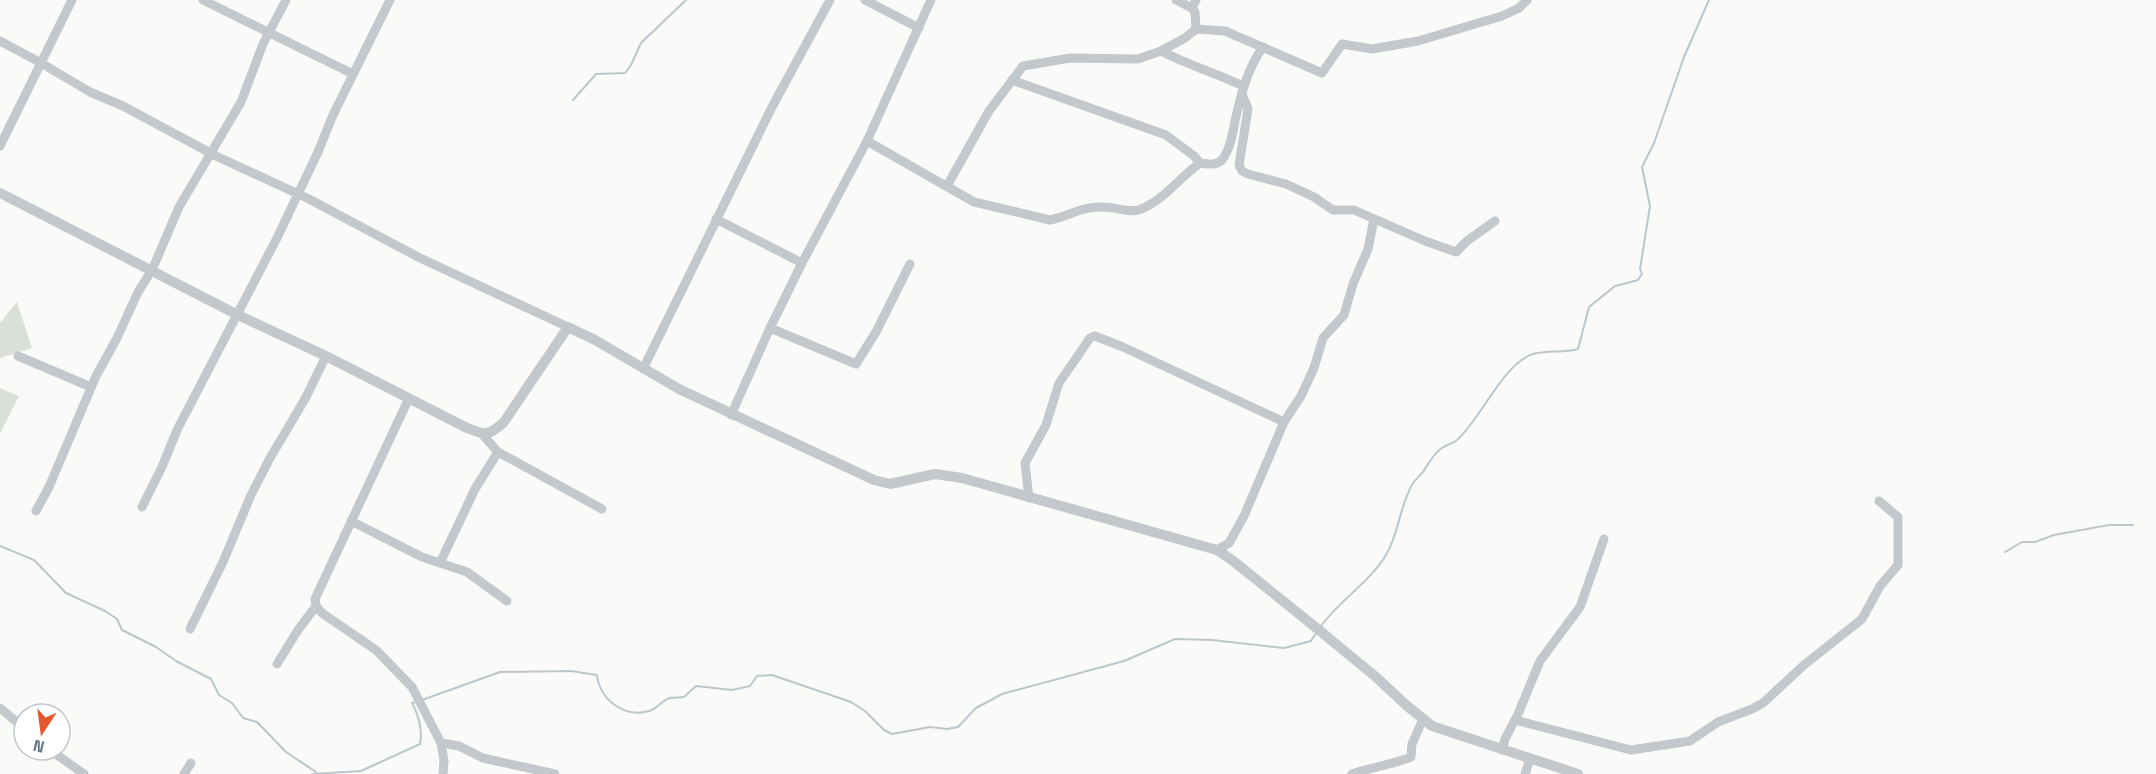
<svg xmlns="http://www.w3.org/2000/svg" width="2156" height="774" viewBox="0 0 2156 774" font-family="'Space Grotesk',sans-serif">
  <rect width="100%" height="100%" fill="#fafaf8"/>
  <!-- green -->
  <g fill="#dadfd7">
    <path d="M17,302L32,348L0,358V323Z"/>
    <path d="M0,388L19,396L0,434Z"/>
  </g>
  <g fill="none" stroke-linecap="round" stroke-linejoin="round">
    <!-- stream -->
    <g stroke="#bbc7cb" stroke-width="2">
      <path d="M573,100L596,74L625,73L631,65L641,43L686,0"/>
      <path d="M0,546L34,560L66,593L105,611L117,619L122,630L156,647L176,661L211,679L219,695L232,703L243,718L257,722L286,752L316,772"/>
      <path d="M2005,552L2022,542H2035L2054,535L2109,525H2133"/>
      <path d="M1321,626C1340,600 1369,583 1386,555C1399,534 1399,507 1413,483C1417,478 1422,474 1425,469C1430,461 1434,453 1442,448C1447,444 1454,444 1458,439C1481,418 1504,363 1533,354C1548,350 1564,353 1578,349L1589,307L1615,286L1638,280L1642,274L1640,269L1650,206L1642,167L1654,143L1684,57L1709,0"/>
      <path d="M422,700L500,672L571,671L597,675C600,700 624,718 649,711C657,709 662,700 670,698C674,697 680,698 684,697L696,686L732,690L750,686L757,676L772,675L851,702L865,711L884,730L892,734L930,727L947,729L958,727L976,708L1002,694L1124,661L1175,639L1212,640L1284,648L1311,641L1316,633"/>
      <path d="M312,774L361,771L420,744C423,729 419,716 412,703L416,702"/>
    </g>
    <!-- minor -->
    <g stroke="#c3c8cc" stroke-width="9">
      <path d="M203,0L353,74"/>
      <path d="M865,0L919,28"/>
      <path d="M1176,0L1192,8"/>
      <path d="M1196,0L1192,8L1195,12L1196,29"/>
      <path d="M0,41L41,63L90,92L123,106L216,156L307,198L420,258L568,327"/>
      <path d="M1161,51C1188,65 1216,73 1243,86"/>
      <path d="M1012,80L1166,135L1194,156L1200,163C1207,164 1216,166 1222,160C1230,150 1233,133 1235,121C1241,95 1247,69 1263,47"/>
      <path d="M1242,94L1248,109L1239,165L1242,171L1248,174L1286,184L1314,197L1333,210H1354L1425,241L1456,252L1467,241L1495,221"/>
      <path d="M867,141L974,202L1050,220C1070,216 1082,206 1104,207C1116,207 1131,214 1141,209C1164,200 1180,177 1200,163"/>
      <path d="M0,146L72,0"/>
      <path d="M947,186L989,111L1023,66L1070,58L1138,59L1161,51L1185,38L1196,29L1225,31L1322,73L1342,44L1372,49L1418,41L1502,16L1519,8L1527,0"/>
      <path d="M716,219L802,263"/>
      <path d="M770,328L856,364L876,332L910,264"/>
      <path d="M18,356L91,387"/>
      <path d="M643,369L772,107L830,0"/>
      <path d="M409,398L315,599L316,606L322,613L376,650L412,687L441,743L444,761L443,774"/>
      <path d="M731,415L770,328L802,263L867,141L931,0"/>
      <path d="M482,434L498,452L602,509"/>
      <path d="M1029,498L1025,463L1046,425L1059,383L1090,338L1095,336L1123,347L1284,422"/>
      <path d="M142,507L162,467L177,430L277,238L318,152L333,115L390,0"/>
      <path d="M36,511L49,487L96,376L117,338L138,292L152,270L179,207L241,102L263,44L286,0"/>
      <path d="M351,521L422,557L467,572L507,601"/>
      <path d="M1217,550L1229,543L1244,516L1284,422L1301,396L1314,368L1323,338L1344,315L1353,284L1368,249L1374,219"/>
      <path d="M440,563L475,489L498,452"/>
      <path d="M190,629L223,562L251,495L270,458L305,399L326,356"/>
      <path d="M277,664L298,630L316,606"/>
      <path d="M0,708L24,728"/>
      <path d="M1515,720L1631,750L1690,741L1718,722L1752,709L1763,703L1804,665L1862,619L1880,586L1898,565V517L1879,501"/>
      <path d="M441,743L459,746L483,758L555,774"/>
      <path d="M50,750L84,774"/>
      <path d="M1502,750L1505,739L1518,714L1540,661L1580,607L1604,539"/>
      <path d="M184,774L191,763"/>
      <path d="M1352,774C1372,767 1392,765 1411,757L1412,744L1423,719"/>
      <path d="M1525,774L1530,759"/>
    </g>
    <!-- tertiary -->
    <path stroke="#c3c8cc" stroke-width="10" d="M0,193L238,315L326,356L465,427C485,435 488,437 504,422L568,327L595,340L679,389L874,480L890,484L935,474L962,478L1217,550L1232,560L1314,626L1376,677L1406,705L1432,726L1578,774"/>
  </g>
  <!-- north arrow -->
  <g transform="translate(42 732) rotate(193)"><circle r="28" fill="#ffffff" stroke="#c1c8cd" stroke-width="1.5"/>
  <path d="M0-4.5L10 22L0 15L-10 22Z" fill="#e4572e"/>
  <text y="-9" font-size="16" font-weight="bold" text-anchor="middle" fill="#657683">N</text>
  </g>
</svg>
